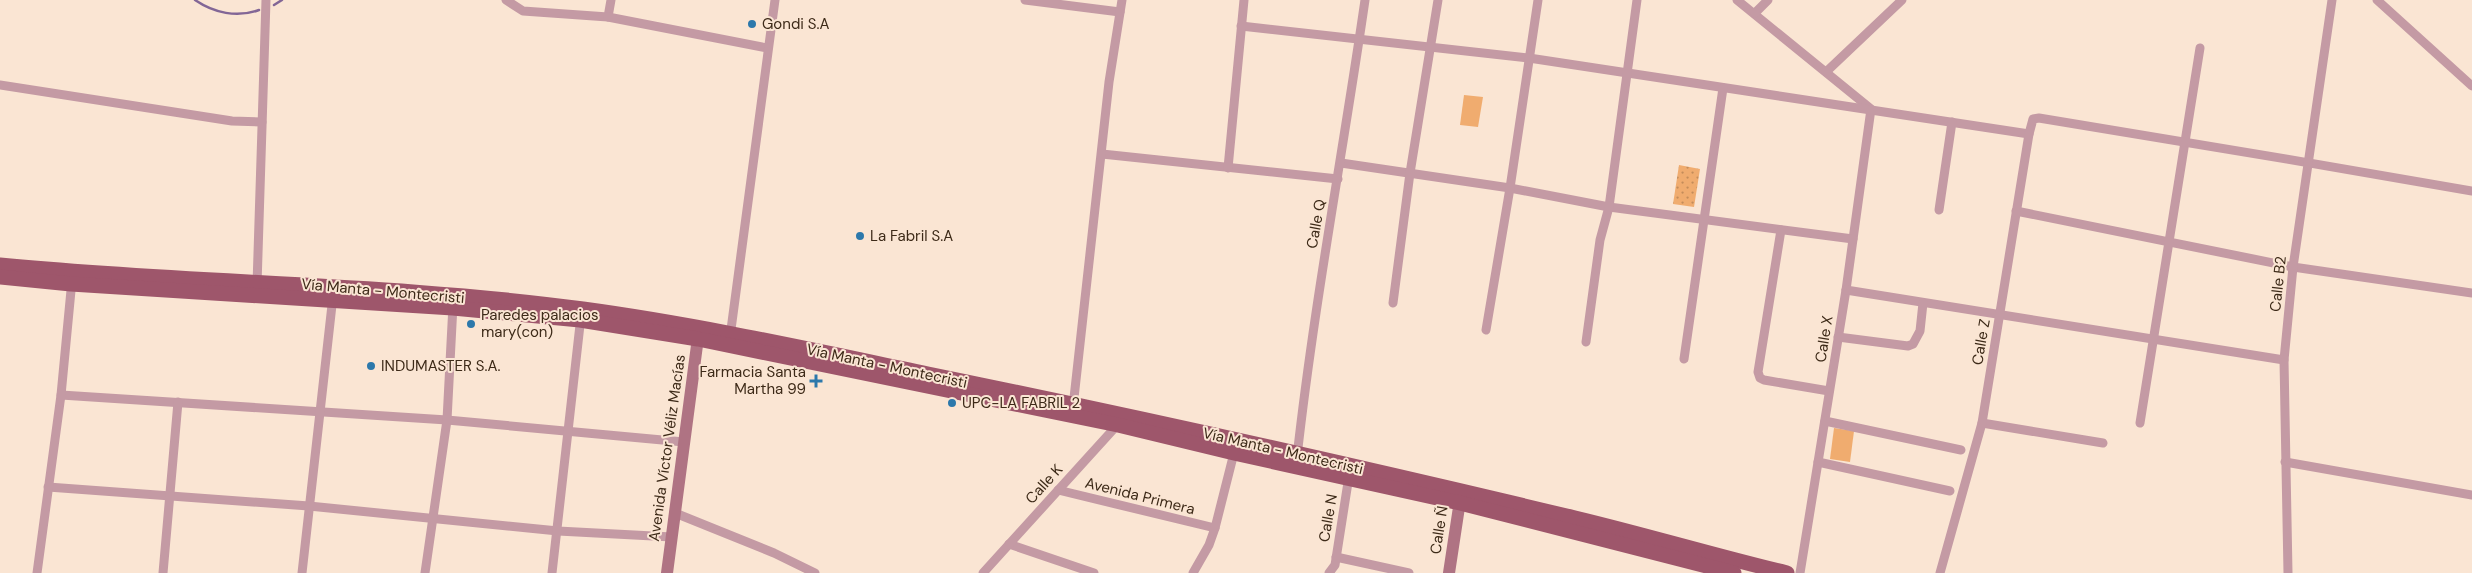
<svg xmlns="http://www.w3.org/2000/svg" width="2472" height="573" viewBox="0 0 2472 573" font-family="'DM Sans',sans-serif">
  <defs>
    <pattern id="green-dots" width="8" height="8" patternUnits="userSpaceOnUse" patternTransform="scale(1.25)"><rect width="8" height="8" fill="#f0ac6f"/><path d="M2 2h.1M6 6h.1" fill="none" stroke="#c48c5a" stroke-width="1.8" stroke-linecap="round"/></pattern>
  </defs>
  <rect width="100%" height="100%" fill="#fae5d3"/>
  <!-- green -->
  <path fill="url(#green-dots)" d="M1679,165L1700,169L1694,207L1673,204Z"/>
  <!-- pitch -->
  <g fill="#f0ac6f">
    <path d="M1464,95L1483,97L1478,127L1460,125Z"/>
    <path d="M1834,428L1854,431L1850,462L1830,459Z"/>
  </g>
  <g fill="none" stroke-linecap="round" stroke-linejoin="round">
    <!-- stream -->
    <g stroke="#826696" stroke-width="2.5">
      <path d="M195,0C214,13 237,18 259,10"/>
      <path d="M274,5L282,0"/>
    </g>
    <!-- street -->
    <g stroke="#c49aa4" stroke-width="9">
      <path d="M506,0L523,11L608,17L611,0"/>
      <path d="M1025,0L1120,12"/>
      <path d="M1737,0L1871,109L1846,290L1800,573"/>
      <path d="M2377,0L2472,86"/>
      <path d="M1755,13L1768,0"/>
      <path d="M608,17L767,48"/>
      <path d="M1241,26L1529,58L2029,134"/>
      <path d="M1826,72L1902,0"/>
      <path d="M0,85L232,121L262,122"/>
      <path d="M1102,154L1338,179"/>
      <path d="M1341,163L1510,188L1609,207L1853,239"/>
      <path d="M1228,168L1244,0"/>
      <path d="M1939,210L1952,122"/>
      <path d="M2016,211L2293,267L2472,293"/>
      <path d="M1781,230L1758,372L1760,378L1764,380L1829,391"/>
      <path d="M257,285L266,0"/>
      <path d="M1846,290L2284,360"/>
      <path d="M1393,303L1410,173L1438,0"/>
      <path d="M1486,330L1510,188L1538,0"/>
      <path d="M730,337L775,0"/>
      <path d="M1838,337L1908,346L1913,344L1920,331L1923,303"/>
      <path d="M1586,342L1600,240L1609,207L1637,0"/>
      <path d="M1684,359L1723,88"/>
      <path d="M61,395L447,420L684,442"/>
      <path d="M1073,407L1109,82L1122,0"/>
      <path d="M1825,421L1961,450"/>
      <path d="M1982,423L2103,443"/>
      <path d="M2140,423L2200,48"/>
      <path d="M1297,457C1314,304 1343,152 1365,0"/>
      <path d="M1818,462L1950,491"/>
      <path d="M2285,462L2472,495"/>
      <path d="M48,487L309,506L558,531L672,537"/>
      <path d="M1058,490L1215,528"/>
      <path d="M675,513L774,553L815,573"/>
      <path d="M1009,544L1094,573"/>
      <path d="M1336,557L1409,573"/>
      <path d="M37,573L61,395L72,280"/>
      <path d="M163,573L178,402"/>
      <path d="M302,573L333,296"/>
      <path d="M425,573L447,420L453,305"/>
      <path d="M552,573L581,316"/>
      <path d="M983,573L1120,422"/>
      <path d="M1193,573L1209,545L1215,528L1235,449"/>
      <path d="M1329,573L1335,565L1349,476"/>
      <path d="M1940,573L1982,423L2029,134L2033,119L2039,118C2183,141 2328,166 2472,191"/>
      <path d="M2288,573L2284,360L2293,267L2332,0"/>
    </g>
    <!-- secondary -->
    <g stroke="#af7383" stroke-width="12">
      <path d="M667,573L699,330"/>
      <path d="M1449,573L1461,494"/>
    </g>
    <!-- primary -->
    <g stroke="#9e566b" stroke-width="15">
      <path d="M0,265C194,284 390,283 583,309C701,325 817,351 933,375C1148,419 1362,467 1575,518C1646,535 1716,556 1787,573"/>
      <path d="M0,277L71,284L453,308L580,320L698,339L1118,425L1234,453L1460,503L1734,573"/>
    </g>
  </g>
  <!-- markers -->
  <g fill="#2c78ab" stroke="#fae5d3" stroke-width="2">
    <circle cx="752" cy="24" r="5"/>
    <circle cx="860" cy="236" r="5"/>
    <circle cx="471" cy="324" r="5"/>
    <circle cx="371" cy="366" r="5"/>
    <path d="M813.5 373.5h5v5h5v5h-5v5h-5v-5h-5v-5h5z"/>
    <circle cx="952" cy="403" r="5"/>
  </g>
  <g text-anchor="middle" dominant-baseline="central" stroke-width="4" stroke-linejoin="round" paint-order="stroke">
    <!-- poi labels -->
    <g font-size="15" fill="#3d2a18" stroke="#fae5d3" text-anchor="start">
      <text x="762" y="24">Gondi S.A</text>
      <text x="870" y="236">La Fabril S.A</text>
      <text x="481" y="315">Paredes palacios<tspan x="481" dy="17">mary(con)</tspan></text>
      <text x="381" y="366">INDUMASTER S.A.</text>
      <text x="806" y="372" text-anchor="end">Farmacia Santa<tspan x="806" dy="17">Martha 99</tspan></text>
      <text x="962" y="403">UPC-LA FABRIL 2</text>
    </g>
    <!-- street labels -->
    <g font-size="15" fill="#3d2a18" stroke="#fae5d3">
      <text transform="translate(1316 224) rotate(-80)">Calle Q</text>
      <text transform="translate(2278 284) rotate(-84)">Calle B2</text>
      <text transform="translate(383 291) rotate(5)">Vía Manta - Montecristi</text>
      <text transform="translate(1824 339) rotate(-81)">Calle X</text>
      <text transform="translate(1981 342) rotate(-80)">Calle Z</text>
      <text transform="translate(887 366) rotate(12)">Vía Manta - Montecristi</text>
      <text transform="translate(667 448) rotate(-82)">Avenida Víctor Véliz Macías</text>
      <text transform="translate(1283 451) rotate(13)">Vía Manta - Montecristi</text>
      <text transform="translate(1044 484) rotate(-48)">Calle K</text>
      <text transform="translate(1140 496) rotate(14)">Avenida Primera</text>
      <text transform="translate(1328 518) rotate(-80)">Calle N</text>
      <text transform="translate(1439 530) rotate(-81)">Calle Ñ</text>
    </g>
  </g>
</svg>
